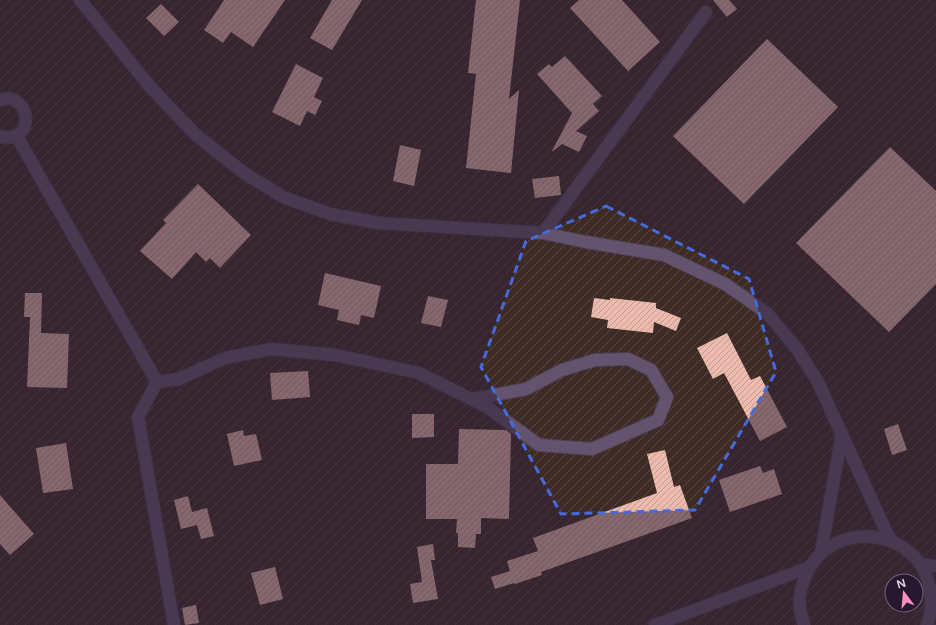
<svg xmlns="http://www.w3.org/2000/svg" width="936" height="625" viewBox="0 0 936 625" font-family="'Varela Round',sans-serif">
  <defs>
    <pattern id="industrial-furrows" width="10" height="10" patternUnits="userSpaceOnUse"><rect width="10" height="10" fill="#3e2b25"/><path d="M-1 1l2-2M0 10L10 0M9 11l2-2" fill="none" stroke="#5a4945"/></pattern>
    <pattern id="building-hatch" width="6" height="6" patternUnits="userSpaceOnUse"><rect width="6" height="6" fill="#ecbbad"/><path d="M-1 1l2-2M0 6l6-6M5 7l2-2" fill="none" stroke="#c29c93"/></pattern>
  </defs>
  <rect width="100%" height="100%" fill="#312239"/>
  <!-- industrial -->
  <path fill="url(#industrial-furrows)" fill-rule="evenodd" d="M0,0H936V625H0ZM892,581H916V605H892Z"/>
  <!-- building -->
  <g fill="url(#building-hatch)">
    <path d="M224,0H285L253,47L231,32L223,43L204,30Z"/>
    <path d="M332,0H362L332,50L310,38Z"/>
    <path d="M476,0H520L509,99L519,90L511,173L466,168L476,74L468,73Z"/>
    <path d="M579,0H622L660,42L628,71L570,8Z"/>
    <path d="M713,0H729L737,9L727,17Z"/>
    <path d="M161,4L179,22L164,36L146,18Z"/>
    <path d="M767,39L838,107L744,204L673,136Z"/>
    <path d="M565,56L602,96L593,104L599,111L576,131L587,136L579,152L562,144L553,151H552L572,113L537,74L549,64L552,67Z"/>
    <path d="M296,64L323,78L314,97L322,101L315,115L307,111L300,126L272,112Z"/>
    <path d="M400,145L421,150L414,186L393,181Z"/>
    <path d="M890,147L936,191V284L889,332L796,243Z"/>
    <path d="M559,176L561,195L535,198L532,179Z"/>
    <path d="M198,184L251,235L220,268L210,258L206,262L196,252L172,279L140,251L166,223L163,220Z"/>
    <path d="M325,273L381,286L374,318L361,315L359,325L337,320L339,310L318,305Z"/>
    <path d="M25,293H42L41,333L69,334L67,388L27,387L30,317H24Z"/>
    <path d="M428,296L448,300L441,327L421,323Z"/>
    <path d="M594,298L610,300V298L656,303V308L681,318L676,331L654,322L653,333L607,328L608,320L591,317Z"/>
    <path d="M727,333L751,380L760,376L787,427L760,441L724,373L713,379L697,348Z"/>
    <path d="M308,371L310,397L272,400L270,373Z"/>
    <path d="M412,414H434V437L412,438Z"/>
    <path d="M898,424L907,450L892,455L884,429Z"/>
    <path d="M459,429L506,430L511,434L509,519L481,518V534H476L475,548L458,547V533H456L457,519H426V464H458Z"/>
    <path d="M243,430L244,436L256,434L262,460L234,466L227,434Z"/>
    <path d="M66,443L73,489L43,493L36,448Z"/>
    <path d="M665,450L674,487L680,485L692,518L541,572L542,575L515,584L514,583L495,589L491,577L510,571L507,561L538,551L533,538L657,493L647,454Z"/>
    <path d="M760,466L763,473L774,469L782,494L730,512L719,480Z"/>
    <path d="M0,495L34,534L10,555L0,544Z"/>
    <path d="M188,496L192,512L207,508L214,536L201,539L197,525L181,529L174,500Z"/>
    <path d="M433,544L435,560H431L438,599L413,603L410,584L422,582L417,547Z"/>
    <path d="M275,567L283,599L260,605L251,573Z"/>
    <path d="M196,605L199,623L185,625L182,608Z"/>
  </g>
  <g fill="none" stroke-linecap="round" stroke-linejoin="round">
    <!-- minor casing -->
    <g stroke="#4d4054" stroke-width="14">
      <g id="minor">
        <path d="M80,0L151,88L196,135L244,173L283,197L330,214L378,223L543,233L586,242L664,255L725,284L767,313L797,349L818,382L890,540"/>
        <path d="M0,100C24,91 37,129 13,137C8,138 4,138 0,136"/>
        <path d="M16,135L157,382L179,379L225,358L271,349L335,355L419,373L487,407L539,445L592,449L658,420L667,397L651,370L628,359L595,360L562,370L526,389L473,399"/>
        <path d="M543,233L706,12"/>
        <path d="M157,382L138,417L174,625"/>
        <path d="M821,553L842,433"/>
        <path d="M920,564L936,566"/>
        <path d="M655,625L810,567"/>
        <path d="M804,625C803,619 800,613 800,607C799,602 800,591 802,586C803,582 805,579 806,575C831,517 920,527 930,589C932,601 932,614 927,625"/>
      </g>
    </g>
    <!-- minor -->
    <use href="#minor" stroke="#64536e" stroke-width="12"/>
  </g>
  <!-- marked area -->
  <path d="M0 0H936V625H0ZM606,206L749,279L776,372L695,510L561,514L481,367L526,241Z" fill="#312239" fill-opacity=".55" fill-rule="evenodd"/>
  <path fill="none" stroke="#446adb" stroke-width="3" stroke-dasharray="8 5" stroke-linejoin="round" d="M606,206L749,279L776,372L695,510L561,514L481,367L526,241Z"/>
  <!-- north arrow -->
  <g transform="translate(904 593) rotate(344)"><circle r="19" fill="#27182f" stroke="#726579"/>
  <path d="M0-3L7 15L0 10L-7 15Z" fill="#fe8ebe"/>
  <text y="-6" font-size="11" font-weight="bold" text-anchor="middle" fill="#e2d8e8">N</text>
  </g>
</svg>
